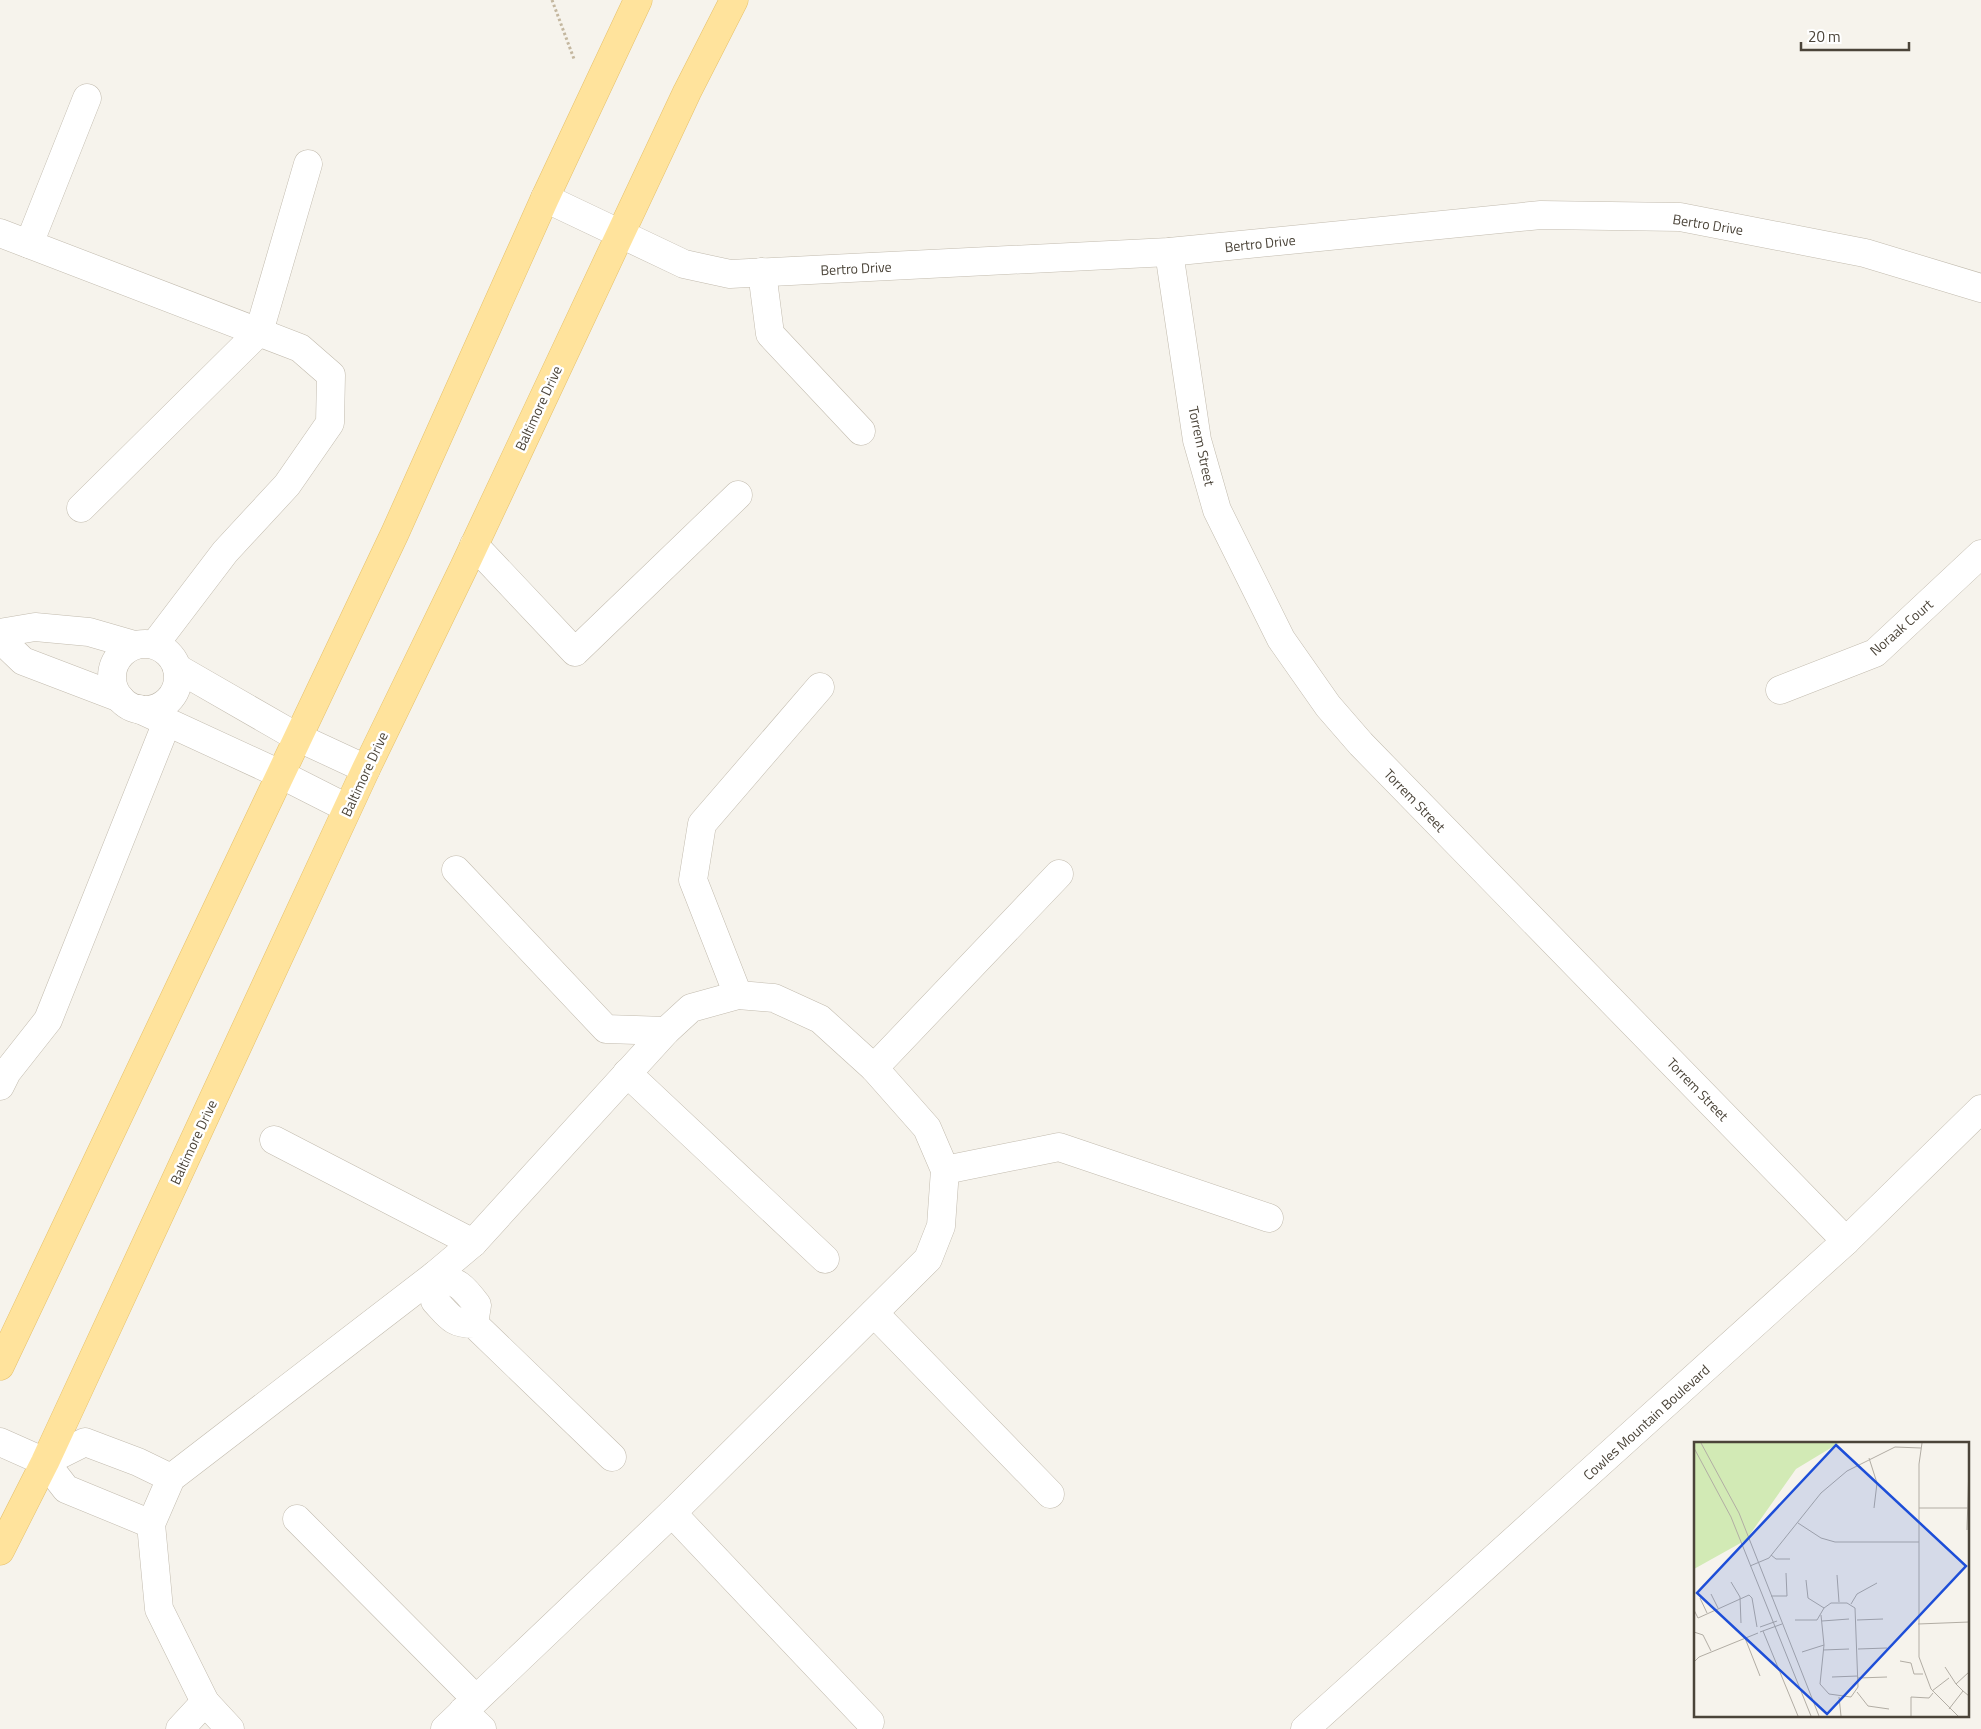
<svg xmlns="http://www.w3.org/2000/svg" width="1981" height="1729" viewBox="0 0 1981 1729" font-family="'Titillium Web',sans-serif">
  <rect width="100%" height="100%" fill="#f6f3ec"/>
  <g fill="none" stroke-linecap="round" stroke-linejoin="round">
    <!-- minor casing -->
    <g stroke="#c2bbae" stroke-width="29">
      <g id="minor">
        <path d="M545,198L684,264L730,274L1169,252L1541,215L1680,217L1865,253L1981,288"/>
        <path d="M0,233L300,348L331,375L330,423L287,485L225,552L155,644"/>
        <path d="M29,244L87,98"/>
        <path d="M1169,252L1197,440L1217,510L1281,639L1328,706L1361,744L1846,1241"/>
        <path d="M762,272L770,334L861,431"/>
        <path d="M81,508L259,332L308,164"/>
        <path d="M474,545L575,652L738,495"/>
        <path d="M0,633L35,627L89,632L134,645"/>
        <path d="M0,639L23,661L120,698"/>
        <circle cx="145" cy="677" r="33"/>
        <path d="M177,668L297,737L366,769"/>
        <path d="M1780,690L1875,653L1981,554"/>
        <path d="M139,709L280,774L347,808"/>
        <path d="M456,870L606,1029L666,1031"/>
        <path d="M738,995L693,880L702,824L820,687"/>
        <path d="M874,1068L1059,874"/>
        <path d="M627,1073L825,1259"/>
        <path d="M0,1086L7,1072L48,1020L167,722"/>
        <path d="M274,1140L473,1243"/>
        <path d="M945,1170L1059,1147L1269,1218"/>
        <path d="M874,1313L1050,1494"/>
        <path d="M474,1324L477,1305C462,1285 459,1283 435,1275V1301C449,1316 452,1324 474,1324L612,1457"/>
        <path d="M0,1442L45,1462L66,1489L151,1524"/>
        <path d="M45,1462L85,1442L138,1462L171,1478"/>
        <path d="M672,1513L870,1722"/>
        <path d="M297,1519L476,1699"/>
        <path d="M463,1711L482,1729"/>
        <path d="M180,1729L205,1702"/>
        <path d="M230,1729L205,1702L159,1609L151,1524L171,1478L435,1275L473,1243L666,1031L691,1008L738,995L774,998L820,1019L874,1068L927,1128L945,1170L941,1226L928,1259L672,1513L445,1729"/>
        <path d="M1305,1729L1846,1241L1981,1109"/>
      </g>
    </g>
    <!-- major casing -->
    <g stroke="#e6c16a" stroke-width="29">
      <g id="major">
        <path d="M0,1366L395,533L545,198L638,0"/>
        <path d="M0,1551L45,1462L366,769L464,567L687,92L734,0"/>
      </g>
    </g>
    <!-- path -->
    <path stroke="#c4b79f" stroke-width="3" stroke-dasharray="2.5 2.5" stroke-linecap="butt" d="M552,0L574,59"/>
    <!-- minor -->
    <use href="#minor" stroke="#fff" stroke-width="28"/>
    <!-- major -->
    <use href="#major" stroke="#ffe39c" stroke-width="28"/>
  </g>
  <g text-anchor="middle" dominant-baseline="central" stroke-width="5" stroke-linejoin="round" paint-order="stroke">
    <!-- street labels -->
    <g font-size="14" fill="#4b4439" stroke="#fff">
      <text transform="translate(1708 224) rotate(9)">Bertro Drive</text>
      <text transform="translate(1260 243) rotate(-6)">Bertro Drive</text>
      <text transform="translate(856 268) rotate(-3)">Bertro Drive</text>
      <text transform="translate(538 408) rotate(-65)">Baltimore Drive</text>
      <text transform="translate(1202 446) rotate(78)">Torrem Street</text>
      <text transform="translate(1901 627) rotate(-41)">Noraak Court</text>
      <text transform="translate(364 774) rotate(-65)">Baltimore Drive</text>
      <text transform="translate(1415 800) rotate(46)">Torrem Street</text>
      <text transform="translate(1698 1089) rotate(46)">Torrem Street</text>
      <text transform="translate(193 1142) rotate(-65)">Baltimore Drive</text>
      <text transform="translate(1646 1422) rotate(-42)">Cowles Mountain Boulevard</text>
    </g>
  </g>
  <!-- overview -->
  <g transform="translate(1694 1442)">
    <rect width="275" height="275" fill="#f6f3ec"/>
    <path d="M0,1H145L102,27L52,98L0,127Z" fill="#d2eab5"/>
    <path fill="none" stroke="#b2ada4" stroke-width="1" d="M7,1L45,71L125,274M228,1L225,22V215L237,247L264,274M0,6L37,75L117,274M175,16L183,41L180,66M225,66H275M104,81L127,96L141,100H225M273,88L275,23M77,113L82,117H96M56,124L75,116L127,51L153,29L201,5L227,6M143,133L145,160M112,138L114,156L130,166M37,140L46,155L47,181M17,152L24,166M77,154H93L92,131M6,156L13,171M157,162L163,152L183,141M0,168L4,176L55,153L58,156L63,185M101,178H123L130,166L137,161H153L161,166L164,245L157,255L135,252L126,242L130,203L127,173M163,178L189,177M128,179L155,177M224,182L275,180M66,185L83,179M69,189L104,274M0,190L9,193L17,209M66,190L88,182M51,196L66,234M164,207L193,206M129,208L155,207M108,210L130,203M206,219L217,221L220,232H229M0,220L5,215L64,191M251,225L262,242M138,235L164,234M164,236L193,235M238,249L255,236M269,249L262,242L275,230M163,250L174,264L195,267M145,255L147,274M255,267L269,249L275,254M217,274V255L235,256L239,251"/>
    <path fill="#1d4ed8" fill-opacity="0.15" stroke="#1d4ed8" stroke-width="2.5" d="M142,3L272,124L133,272L3,151Z"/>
    <rect width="275" height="275" fill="none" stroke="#4b4439" stroke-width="2.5"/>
  </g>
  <!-- scale -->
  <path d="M1801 42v8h108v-8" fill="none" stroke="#4b4439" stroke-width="2.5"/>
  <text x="1808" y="42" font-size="15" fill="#4b4439" stroke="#ffffff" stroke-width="4" paint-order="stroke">20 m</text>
</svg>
